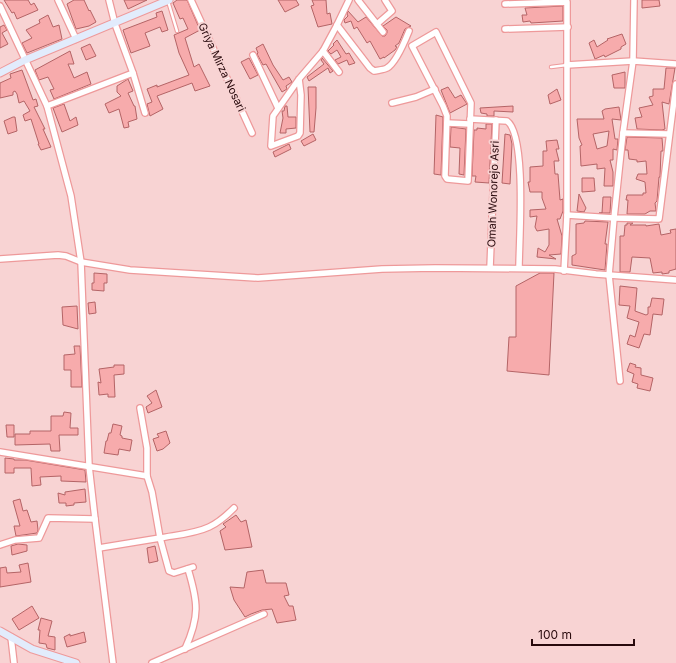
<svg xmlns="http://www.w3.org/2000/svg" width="676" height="663" viewBox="0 0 676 663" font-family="Inter,sans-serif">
  <rect width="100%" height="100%" fill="#f8d3d3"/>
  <!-- building -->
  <g fill="#f7abac" stroke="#b46466" fill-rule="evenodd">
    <path d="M4,0H28L31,5L34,3L38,10L17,19L14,12L12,13Z"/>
    <path d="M74,0H84L89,11L90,10L96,22L89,26L76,29L67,4Z"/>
    <path d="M124,0H147L128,9Z"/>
    <path d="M177,0H187L200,30L185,38L194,67L199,64L210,86L195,91L192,83L157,96L163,109L150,116L147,104L152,102L147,89L157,85V87L189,75L179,53L174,35L188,29L183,18L180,19L173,3Z"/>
    <path d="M278,0H296L299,5L285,12Z"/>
    <path d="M312,0H326L327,14L330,13L332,24L318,27L311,6L314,5Z"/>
    <path d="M642,0H659L660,6L642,8Z"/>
    <path d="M563,6V21L531,23L530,21L523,22L522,15H527L525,8Z"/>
    <path d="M162,11L168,30L162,32L160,27L145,33L150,46L131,53L123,30L157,17L156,13Z"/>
    <path d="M348,11L358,22L366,17L382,36H385L387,33V30L383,26L396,17L411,26L405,29L399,43L395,46L397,47L395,50L384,58V57L380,59L370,41L367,43L357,27L354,29L351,21L345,23L344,20L348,16L347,14Z"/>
    <path d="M48,15L53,27L59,25L62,39L27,53L22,43L32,38L26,30L40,23L39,20Z"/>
    <path d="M4,25L7,30L2,33L8,44L0,48V27Z"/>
    <path d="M622,34L626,44L621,47V49L605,57L604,55L595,59L589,43L594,40L597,47L608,40L607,39Z"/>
    <path d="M337,40L346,54L349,53L355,63L349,65L347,60L338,64L335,60L341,57L337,50L331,54L328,51L334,45L333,44Z"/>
    <path d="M90,44L96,56L86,60L81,48Z"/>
    <path d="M263,44L273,65L283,80L289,77L292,82L286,86L287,89L282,92L266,64L263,65L257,54L258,53L256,48Z"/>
    <path d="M70,51L74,64H68L74,78L87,72L91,84L54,99L50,90L54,89L48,77L39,80L35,70Z"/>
    <path d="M249,58L258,75L250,79L241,62Z"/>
    <path d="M322,58L333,71L330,73L328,68L309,81L307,77L324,64L321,60Z"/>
    <path d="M666,68H675L669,104L662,102L665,129L662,130L637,129L635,118L642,117L639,108L653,105L649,97L653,96V89H664Z"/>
    <path d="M22,70L33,100L36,99L38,106L34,107L45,129H43L51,147L41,150L38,144H39L31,119L25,121L23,115L30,111L24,101L19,103L17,94L15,91L13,92V95L0,98V83L11,78L10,74Z"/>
    <path d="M625,72V88H614L612,75Z"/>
    <path d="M128,79L133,91L128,93L134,106H135L137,119L128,122L129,127L124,128L119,109L109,113L105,104L121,96L117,92V86Z"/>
    <path d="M308,87H316V108L314,132H310Z"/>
    <path d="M448,87L455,98L461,95L467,104L450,113L441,90Z"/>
    <path d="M557,89L561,100L550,104L548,95Z"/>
    <path d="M64,104L70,121L76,117L78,125L62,132L53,108Z"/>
    <path d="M285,106H287L288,117H296V128L286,129V133H280L283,118L282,111H284Z"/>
    <path d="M513,106V112L494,111V116H487V114L481,113L480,108Z"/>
    <path d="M619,107L621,120L612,119L615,139H618L617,150L613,149V160H610L613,172V186H604L605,168L597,169V164L581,166L580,146L582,145L579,138L577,119H604L602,111L605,109ZM609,131L607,146L597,149L593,134Z"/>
    <path d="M436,115L443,117L441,175L434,174Z"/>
    <path d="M13,117H15L17,131L8,134L4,121Z"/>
    <path d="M486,124H492L489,183L475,182L476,176H472L474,130H477V128L486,129Z"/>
    <path d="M451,127L466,129L464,175L459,174L460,148L450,147Z"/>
    <path d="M313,134L316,140L304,146L301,141Z"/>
    <path d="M505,134L510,135L512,144L510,184L502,183Z"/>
    <path d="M627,137L662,138L663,151H661L660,177H659L657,201L655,203L656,211H650L645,214H627L628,200H626L627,195H643V193H646L645,182L636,179L638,174H647L646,161L637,162V160L629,159L628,150H625Z"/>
    <path d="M557,140L559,149H556L559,161H554L555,174H558L560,200L563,199V211L560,219H557L562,236L561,254L549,255L556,259L537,257L538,248L545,252L549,245V229L537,231L535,227L537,216L530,217V210L546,209L542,198V192H530L528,182H530V167L543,166V151H547L546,141Z"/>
    <path d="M289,144L291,149L275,157L273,152Z"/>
    <path d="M582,178H594L595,191L582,192Z"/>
    <path d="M579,194L586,208L584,212L577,211Z"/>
    <path d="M603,197H611L610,213H599H602Z"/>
    <path d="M585,221L608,222L605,244H607L605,270L572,265V256L576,254V224L584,223Z"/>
    <path d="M627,223H633L630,225H646V226L659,224L661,235L671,233L670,230L676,229V269L669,271V273L662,274V272L653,273L650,258L632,257L630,272H620V236H624L625,225H627Z"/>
    <path d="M94,273L107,274V283H104V291L92,290V283H94Z"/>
    <path d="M540,273H554L549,375L507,371L509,337H516V286Z"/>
    <path d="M620,286L637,288L635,311L646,315L648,314V307H650L652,298L664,299L662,315L653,314L650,335L644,334L639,348L627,344L630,335L635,337L639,322L627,318L630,306L619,305Z"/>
    <path d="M95,302L96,313L89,314L88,303Z"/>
    <path d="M77,306L78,329L63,325L62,307Z"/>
    <path d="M74,346H80L82,387H71V370H64V355L75,354Z"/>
    <path d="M630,363L636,365L635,367L641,368V375L653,378L650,391L637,388L638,384L632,382L634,374L627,371Z"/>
    <path d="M114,365H124V374L114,375L115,397H108V394L99,395L98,382L101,383L99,369L114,367Z"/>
    <path d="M156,390L162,407L148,413L146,407L152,403L147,396Z"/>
    <path d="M64,412L71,413L70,428H78V435H59L60,451H51L50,444L15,445V434H30V431H51V416H63Z"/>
    <path d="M113,424L122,426L120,435L122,436V438L132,440L130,451L119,449L118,455L104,453L106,441H107L109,433H111Z"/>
    <path d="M6,425H14V437H7Z"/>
    <path d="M166,431L170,443L163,449L157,451L153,439L159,437L157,434Z"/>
    <path d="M5,458L14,459V460H25L85,470L86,482L61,481V476L40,477L41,485L32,486L31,468H14V473H5Z"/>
    <path d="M85,489L86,502L74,503V505L66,506V503H59L58,493L65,495V492Z"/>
    <path d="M20,499L23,511L27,510L31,522L37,521L38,530L37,533L16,536L14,526H20L13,501Z"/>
    <path d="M236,515L241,522L246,520L252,547L225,550L220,531L226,527L223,524Z"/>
    <path d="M18,544L27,545V551L12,555L11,546Z"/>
    <path d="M155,546L158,561L149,563L147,548Z"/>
    <path d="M28,563L31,582L0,587V568L6,567L7,573L21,572L19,565Z"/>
    <path d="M263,570L266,583H286L289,595L284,596L289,606H293L296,620L277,623L272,609L262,610L251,614L245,617L234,600L230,587L244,588L247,572Z"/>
    <path d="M32,606L39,618L19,630L12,619Z"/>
    <path d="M41,618L52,621L48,636L55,637V650L47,648L46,644L39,643L40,630H38Z"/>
    <path d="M84,632L86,642L67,647L64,637L70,634V636Z"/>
  </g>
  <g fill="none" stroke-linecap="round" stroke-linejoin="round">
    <!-- lane casing -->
    <g stroke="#ee999a" stroke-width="4.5">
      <g id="lane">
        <path d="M168,1L177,31"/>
        <path d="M551,67L567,65"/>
      </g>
    </g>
    <!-- street casing -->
    <g stroke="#ee999a" stroke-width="8">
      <g id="street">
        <path d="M58,0L76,39"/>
        <path d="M109,0L115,24L133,73L145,113"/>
        <path d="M191,0L252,133"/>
        <path d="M358,0L383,32"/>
        <path d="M505,4L567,2V215L564,271"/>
        <path d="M0,6L47,106L71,196L81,262L89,466L95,519L113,663"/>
        <path d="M377,24L392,11L385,0"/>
        <path d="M337,25L370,68L374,71C378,70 384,70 387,68C396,63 405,41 409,31"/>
        <path d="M505,29L568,27"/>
        <path d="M436,32L471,103L468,181L447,179L445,176L447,116L443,106L412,46Z"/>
        <path d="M323,51L339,72"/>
        <path d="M253,55L278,108"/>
        <path d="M567,65L633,61L676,64"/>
        <path d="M299,79L301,95L300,133L298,136L271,146L273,116L299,79L323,51L337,25L349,0"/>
        <path d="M392,103L416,97L435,89"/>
        <path d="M47,106L133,73"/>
        <path d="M470,119L507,121C527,135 519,243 519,268"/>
        <path d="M447,123L470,124"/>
        <path d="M623,133L669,134"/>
        <path d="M567,215L614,218L659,219L676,84"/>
        <path d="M0,259L58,255L66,256L81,262L130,270L258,278L382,269L435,268L555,269L596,274L676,280"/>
        <path d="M490,268L496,120"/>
        <path d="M620,381L609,275L614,218L623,133L633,61L634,0"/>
        <path d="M140,408L147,448V476L152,492L160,538C176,535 194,534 209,527C218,523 227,515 234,508"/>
        <path d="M0,452L147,476"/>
        <path d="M0,545L15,540L39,538L48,518L95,519"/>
        <path d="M99,548L160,538L169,571L174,573L193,567"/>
        <path d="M11,637L14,663"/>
        <path d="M185,649C200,616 198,602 188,569"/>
        <path d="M152,663L264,614"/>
      </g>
    </g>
    <!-- secondary casing -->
    <g stroke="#ee999a" stroke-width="9">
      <g id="secondary">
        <path d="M0,73L25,60L169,0"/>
        <path d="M0,631L32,649L76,663"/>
      </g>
    </g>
    <!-- lane -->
    <use href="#lane" stroke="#fff" stroke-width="2.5"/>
    <!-- street -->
    <use href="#street" stroke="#fff" stroke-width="5.5"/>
    <!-- secondary -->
    <use href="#secondary" stroke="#e2ecfc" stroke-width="7"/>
  </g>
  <g text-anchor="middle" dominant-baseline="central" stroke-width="4" stroke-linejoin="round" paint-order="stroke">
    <!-- street labels -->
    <g font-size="11" fill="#28090c" stroke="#f8d3d3">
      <text transform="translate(222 67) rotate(65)">Griya Mirza Nosari</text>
      <text transform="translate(493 194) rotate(-88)">Omah Wonorejo Asri</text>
    </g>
  </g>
  <!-- scale -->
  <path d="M532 639v6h102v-6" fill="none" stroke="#28090c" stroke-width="2"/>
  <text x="538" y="639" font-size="12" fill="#28090c" stroke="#f8d3d3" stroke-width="3" paint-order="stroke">100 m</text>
</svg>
